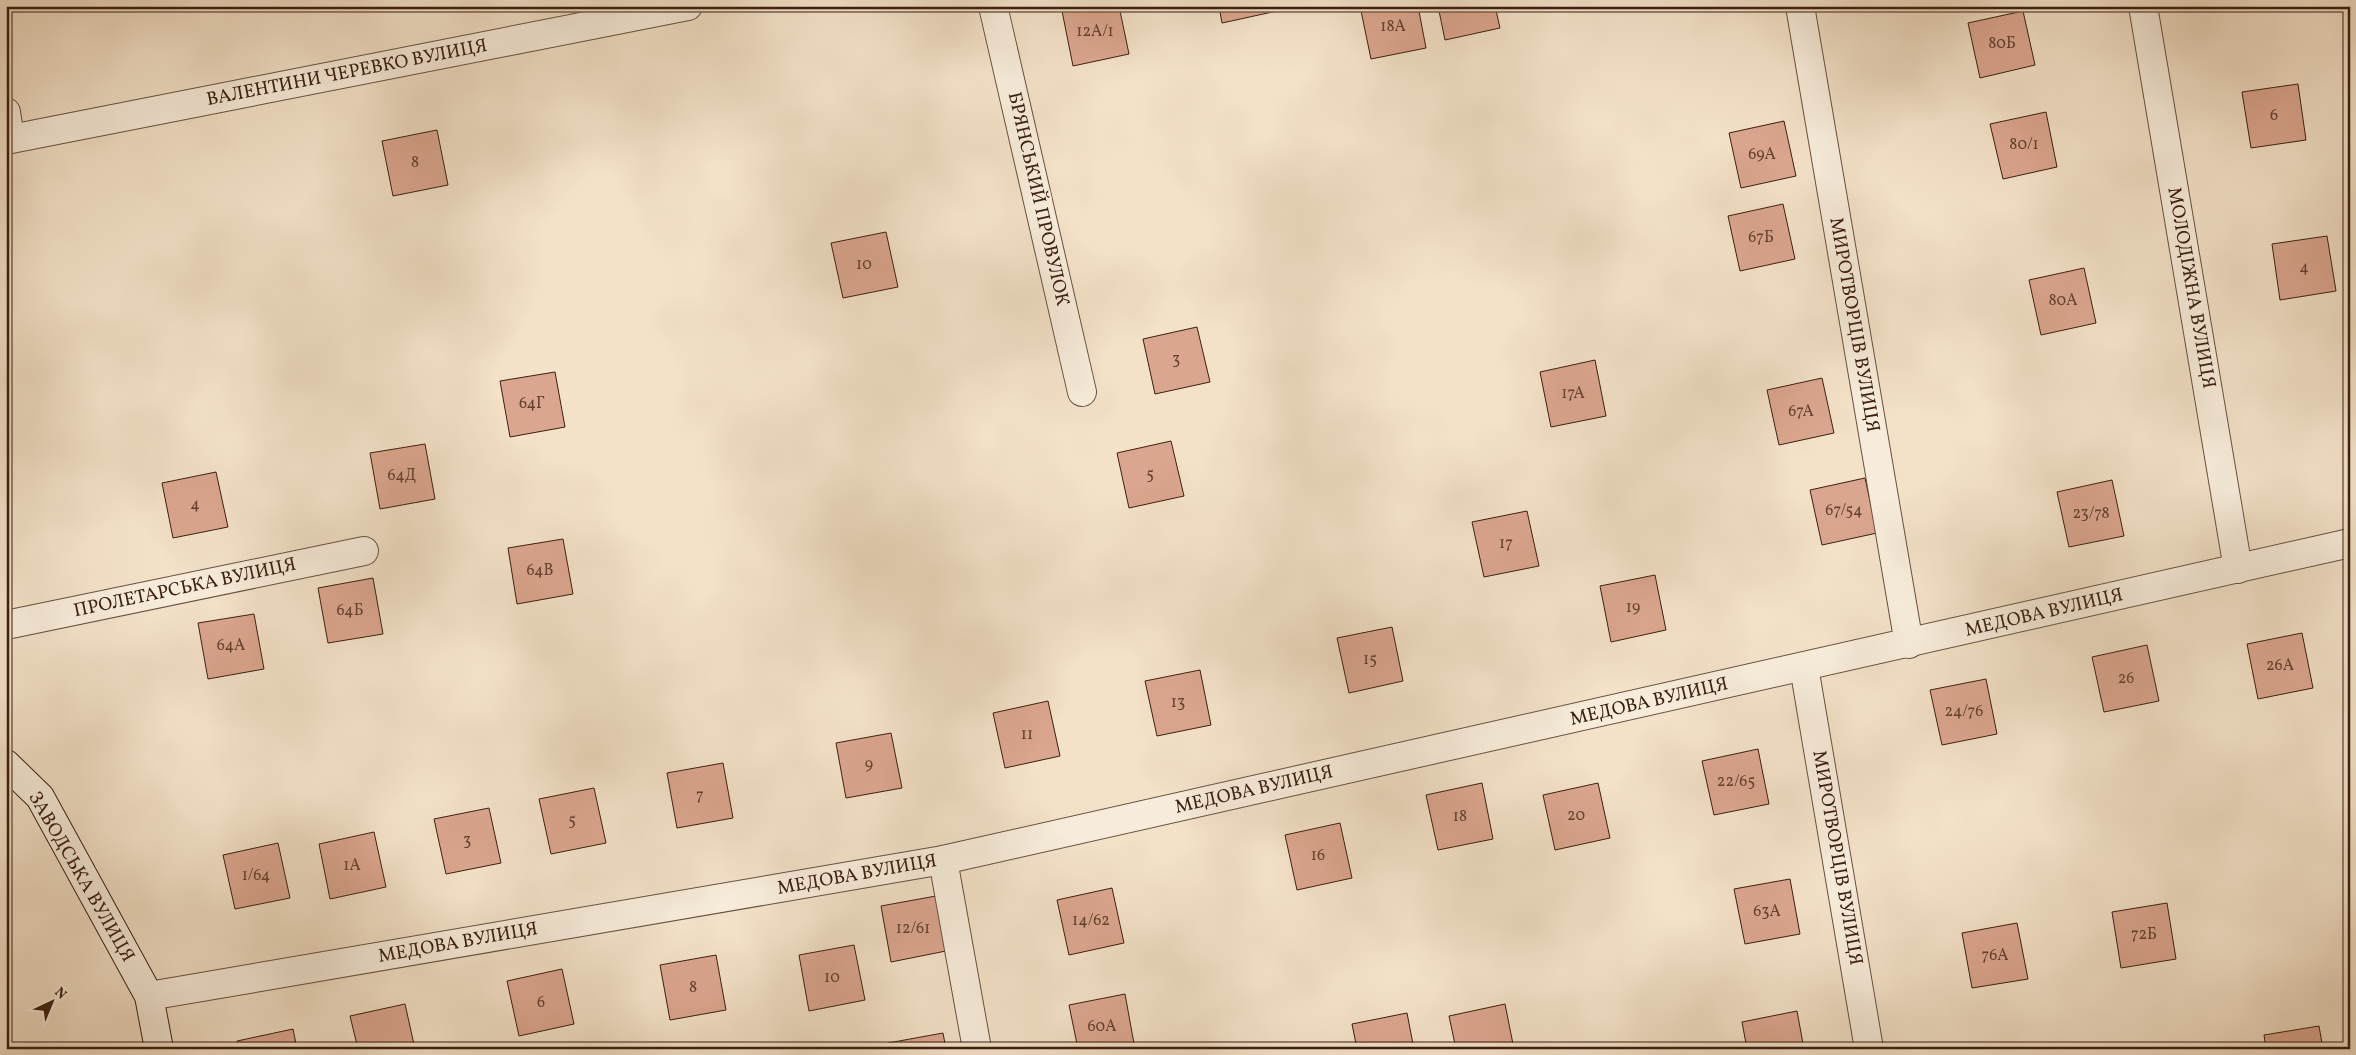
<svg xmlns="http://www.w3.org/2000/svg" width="2356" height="1055" viewBox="0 0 2356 1055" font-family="Vollkorn,serif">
  <rect width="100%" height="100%" fill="#f3e1c8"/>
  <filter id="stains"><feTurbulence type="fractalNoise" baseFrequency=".004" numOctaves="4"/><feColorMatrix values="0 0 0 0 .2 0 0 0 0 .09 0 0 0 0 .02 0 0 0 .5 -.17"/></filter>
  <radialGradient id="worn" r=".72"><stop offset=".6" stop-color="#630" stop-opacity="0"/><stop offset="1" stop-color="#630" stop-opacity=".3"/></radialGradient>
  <!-- building -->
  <g fill="#dba68f" stroke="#3b1f10">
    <path d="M1084,6H1119L1129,54L1073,66L1062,11Z"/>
    <path d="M1219,6H1276L1277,11L1222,23Z"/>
    <path d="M1360,6H1418L1426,48L1371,59Z"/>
    <path d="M1438,6H1495L1500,28L1445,40Z"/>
    <path d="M2023,11L2035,65L1980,78L1968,23Z"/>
    <path d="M2298,84L2306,140L2251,148L2242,92Z"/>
    <path d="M2046,112L2057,167L2003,179L1990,124Z"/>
    <path d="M1784,121L1796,176L1741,188L1729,133Z"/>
    <path d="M437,130L448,185L393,196L382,141Z"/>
    <path d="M1783,204L1795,259L1740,271L1728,216Z"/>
    <path d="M886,232L898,287L843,298L831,243Z"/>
    <path d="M2327,236L2336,291L2280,300L2272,244Z"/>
    <path d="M2084,268L2096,323L2041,335L2029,280Z"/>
    <path d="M1197,327L1210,382L1155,394L1143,339Z"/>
    <path d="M1595,360L1606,416L1551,427L1540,372Z"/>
    <path d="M555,372L565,427L510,437L500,381Z"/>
    <path d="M1822,378L1834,433L1779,445L1767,390Z"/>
    <path d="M1171,441L1184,496L1129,508L1117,453Z"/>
    <path d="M425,444L435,499L380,509L370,453Z"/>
    <path d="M216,472L228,527L173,538L162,483Z"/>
    <path d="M1865,478L1877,533L1822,545L1810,490Z"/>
    <path d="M2112,480L2124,536L2069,547L2057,492Z"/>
    <path d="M1527,511L1539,566L1484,577L1472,522Z"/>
    <path d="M563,539L573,594L517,604L508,548Z"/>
    <path d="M1655,575L1666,630L1611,642L1600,586Z"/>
    <path d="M373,578L383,634L328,643L318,588Z"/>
    <path d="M254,614L264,669L208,679L198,623Z"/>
    <path d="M1392,627L1403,681L1349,693L1337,638Z"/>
    <path d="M2302,633L2313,688L2258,699L2247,644Z"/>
    <path d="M2147,645L2159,701L2104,712L2092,657Z"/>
    <path d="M1200,670L1211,725L1157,736L1145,681Z"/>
    <path d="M1986,679L1997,734L1942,745L1930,690Z"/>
    <path d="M1048,701L1060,756L1005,768L993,713Z"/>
    <path d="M891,733L902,788L846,798L836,743Z"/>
    <path d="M1758,749L1769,804L1714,815L1702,761Z"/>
    <path d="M723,763L733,818L677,828L667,773Z"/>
    <path d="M1482,783L1493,839L1438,850L1426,795Z"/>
    <path d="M1598,783L1610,838L1555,850L1543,795Z"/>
    <path d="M594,788L606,843L551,854L539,799Z"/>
    <path d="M489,808L501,863L446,874L434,819Z"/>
    <path d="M1340,823L1352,878L1297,890L1285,835Z"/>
    <path d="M374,832L386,887L330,899L319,844Z"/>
    <path d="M278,843L290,898L235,909L223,855Z"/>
    <path d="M1790,879L1800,934L1745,944L1734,889Z"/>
    <path d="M1112,888L1124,943L1069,955L1057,900Z"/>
    <path d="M936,896L946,951L891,962L881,906Z"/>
    <path d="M2167,903L2176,959L2121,968L2112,912Z"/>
    <path d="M2017,923L2028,979L1972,988L1962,933Z"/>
    <path d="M854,945L865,1000L809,1011L799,955Z"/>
    <path d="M716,955L726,1010L670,1020L660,965Z"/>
    <path d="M562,969L574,1024L519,1036L507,981Z"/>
    <path d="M1125,994L1135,1049H1078L1069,1005Z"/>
    <path d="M405,1004L415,1049H358L350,1016Z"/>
    <path d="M1505,1004L1514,1049H1456L1449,1016Z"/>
    <path d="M1797,1011L1804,1049H1747L1742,1022Z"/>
    <path d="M1407,1013L1414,1049H1357L1352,1024Z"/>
    <path d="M2319,1026L2323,1049H2266L2264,1035Z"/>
    <path d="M293,1029L297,1049H239L237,1041Z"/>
    <path d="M943,1033L946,1049H889L888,1043Z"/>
  </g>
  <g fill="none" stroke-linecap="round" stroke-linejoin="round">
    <!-- street casing -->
    <g stroke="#69503e" stroke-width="30">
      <g id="street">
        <path d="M993,6L1082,392"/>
        <path d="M1800,6L1909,644"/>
        <path d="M2143,6L2238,569"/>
        <path d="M6,112L10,139"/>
        <path d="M6,140L688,6"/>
        <path d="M6,625L364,551"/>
        <path d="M1804,667L1869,1049"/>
        <path d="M943,860L977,1049"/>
        <path d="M149,996L943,860L2350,543"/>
      </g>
    </g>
    <!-- secondary casing -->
    <g stroke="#3b1f10" stroke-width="30">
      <path id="secondary" d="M6,764L40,797L149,996L159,1049"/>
    </g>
    <!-- street -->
    <use href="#street" stroke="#f7ecdb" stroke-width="28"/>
    <!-- secondary -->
    <use href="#secondary" stroke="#f7ecdb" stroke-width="28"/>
  </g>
  <g text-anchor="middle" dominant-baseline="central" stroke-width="4" stroke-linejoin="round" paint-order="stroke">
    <!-- number labels -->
    <g font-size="16" fill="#634130">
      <text x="1393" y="27">18А</text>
      <text x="1095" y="32">12А/1</text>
      <text x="2002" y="44">80Б</text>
      <text x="2274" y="116">6</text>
      <text x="2024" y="145">80/1</text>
      <text x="1762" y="155">69А</text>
      <text x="415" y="163">8</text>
      <text x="1761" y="238">67Б</text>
      <text x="864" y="265">10</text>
      <text x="2304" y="268">4</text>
      <text x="2063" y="301">80А</text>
      <text x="1176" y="360">3</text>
      <text x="1573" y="394">17А</text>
      <text x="532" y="404">64Г</text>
      <text x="1801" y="412">67А</text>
      <text x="1150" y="475">5</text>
      <text x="402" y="476">64Д</text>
      <text x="195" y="505">4</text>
      <text x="1844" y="511">67/54</text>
      <text x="2091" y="514">23/78</text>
      <text x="1506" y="544">17</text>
      <text x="540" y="571">64В</text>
      <text x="1633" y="608">19</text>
      <text x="350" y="611">64Б</text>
      <text x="231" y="646">64А</text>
      <text x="1370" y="660">15</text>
      <text x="2280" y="666">26А</text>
      <text x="2126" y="679">26</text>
      <text x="1178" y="703">13</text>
      <text x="1964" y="712">24/76</text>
      <text x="1027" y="735">11</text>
      <text x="869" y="765">9</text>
      <text x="1736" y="782">22/65</text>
      <text x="700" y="796">7</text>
      <text x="1576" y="816">20</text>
      <text x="1460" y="817">18</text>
      <text x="572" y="821">5</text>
      <text x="467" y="841">3</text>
      <text x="1318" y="856">16</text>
      <text x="352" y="866">1А</text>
      <text x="256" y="876">1/64</text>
      <text x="1767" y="912">63А</text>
      <text x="1091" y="921">14/62</text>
      <text x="913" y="929">12/61</text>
      <text x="2144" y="935">72Б</text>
      <text x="1995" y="956">76А</text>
      <text x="832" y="978">10</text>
      <text x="693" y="988">8</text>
      <text x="541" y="1003">6</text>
      <text x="1102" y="1027">60А</text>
    </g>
    <!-- street labels -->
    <g font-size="19" fill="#3b1f10" stroke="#f7ecdb">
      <text transform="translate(347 73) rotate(-11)">ВАЛЕНТИНИ ЧЕРЕВКО ВУЛИЦЯ</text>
      <text transform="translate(1038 199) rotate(77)">БРЯНСЬКИЙ ПРОВУЛОК</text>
      <text transform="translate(2191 288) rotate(80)">МОЛОДІЖНА ВУЛИЦЯ</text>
      <text transform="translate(1854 325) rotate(80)">МИРОТВОРЦІВ ВУЛИЦЯ</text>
      <text transform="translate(185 588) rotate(-12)">ПРОЛЕТАРСЬКА ВУЛИЦЯ</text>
      <text transform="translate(2044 613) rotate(-13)">МЕДОВА ВУЛИЦЯ</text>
      <text transform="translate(1649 702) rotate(-13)">МЕДОВА ВУЛИЦЯ</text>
      <text transform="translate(1254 790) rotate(-13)">МЕДОВА ВУЛИЦЯ</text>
      <text transform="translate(1837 858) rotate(80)">МИРОТВОРЦІВ ВУЛИЦЯ</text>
      <text transform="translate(857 875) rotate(-10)">МЕДОВА ВУЛИЦЯ</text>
      <text transform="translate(81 877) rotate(60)">ЗАВОДСЬКА ВУЛИЦЯ</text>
      <text transform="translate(458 943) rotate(-10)">МЕДОВА ВУЛИЦЯ</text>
    </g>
  </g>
  <!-- margin -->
  <rect width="2356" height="1055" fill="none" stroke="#f3e1c8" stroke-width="25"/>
  <rect x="8" y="8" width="2341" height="1040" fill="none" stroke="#3b1f10" stroke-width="2.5"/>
  <rect x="12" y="12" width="2331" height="1030" fill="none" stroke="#3b1f10"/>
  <!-- north arrow -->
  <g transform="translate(52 1002) rotate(44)" stroke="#f7ecdb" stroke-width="4" paint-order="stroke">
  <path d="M0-4L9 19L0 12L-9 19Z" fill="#3b1f10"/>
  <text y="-8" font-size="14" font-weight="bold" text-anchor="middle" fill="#3b1f10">N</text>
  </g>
  <rect width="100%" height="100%" filter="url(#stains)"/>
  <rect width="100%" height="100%" fill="url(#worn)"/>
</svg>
